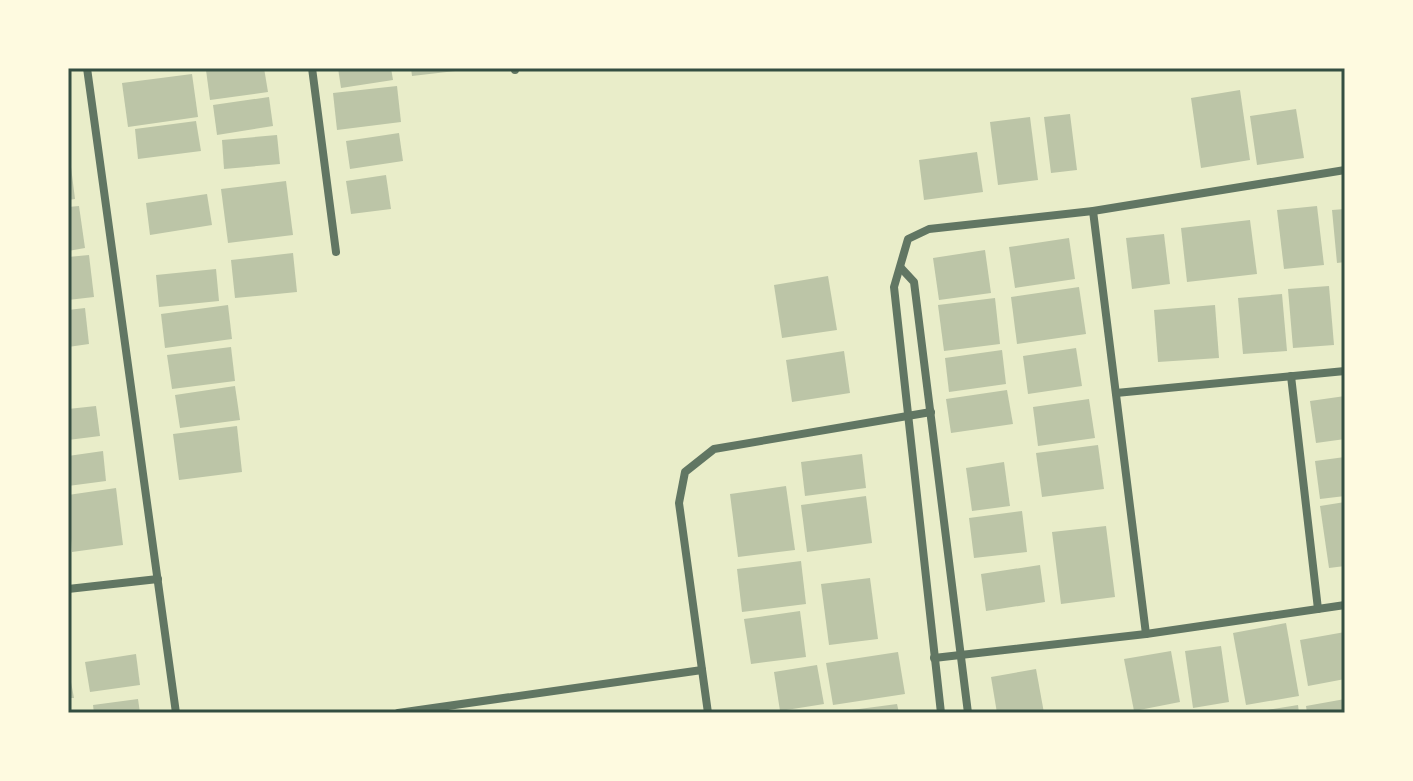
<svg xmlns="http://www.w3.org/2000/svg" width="1413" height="781" viewBox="0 0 1413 781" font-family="'Varela Round',sans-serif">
  <rect width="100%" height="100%" fill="#e9edc9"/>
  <!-- building -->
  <g fill="#bcc5a7">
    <path d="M264,68L268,92L210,100L206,70Z"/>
    <path d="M338,68H391L393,80L341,88Z"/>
    <path d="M411,68H464V70L412,76Z"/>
    <path d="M192,74L198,117L128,127L122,83Z"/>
    <path d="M397,86L401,122L337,130L333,93Z"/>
    <path d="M1240,90L1250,160L1201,168L1191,98Z"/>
    <path d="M269,97L273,126L217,135L213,105Z"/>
    <path d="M1296,109L1304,158L1257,165L1250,116Z"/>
    <path d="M1070,114L1077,170L1051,173L1044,117Z"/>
    <path d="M1030,117L1038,180L998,185L990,122Z"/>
    <path d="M196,121L201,151L138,159L135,129Z"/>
    <path d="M399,133L403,161L350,169L346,141Z"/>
    <path d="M277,135L280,164L224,169L222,140Z"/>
    <path d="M977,152L983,192L924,200L919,160Z"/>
    <path d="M71,167L75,199L68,200V168Z"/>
    <path d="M386,175L391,209L351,214L346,181Z"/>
    <path d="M286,181L293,235L228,243L221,189Z"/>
    <path d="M207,194L212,225L150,235L146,203Z"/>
    <path d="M79,206L85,248L68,251V207Z"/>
    <path d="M1317,206L1324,265L1284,269L1277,210Z"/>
    <path d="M1345,209V262L1337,263L1332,210Z"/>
    <path d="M1250,220L1257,274L1187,282L1181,228Z"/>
    <path d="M1164,234L1170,284L1132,289L1126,238Z"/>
    <path d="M1069,238L1075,279L1015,288L1009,247Z"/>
    <path d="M985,250L991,293L939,300L933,258Z"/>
    <path d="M293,253L297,292L235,298L231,260Z"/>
    <path d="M89,255L94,297L68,300V257Z"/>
    <path d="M216,269L219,301L159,307L156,275Z"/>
    <path d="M828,276L837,330L782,338L774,285Z"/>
    <path d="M1329,286L1334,345L1293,348L1288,289Z"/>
    <path d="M1079,287L1086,334L1017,344L1011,297Z"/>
    <path d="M1282,294L1287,351L1243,354L1238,298Z"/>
    <path d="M995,298L1000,344L944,351L938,305Z"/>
    <path d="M228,305L232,339L165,348L161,314Z"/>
    <path d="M1215,305L1219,358L1158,362L1154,310Z"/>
    <path d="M85,308L89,344L68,347V310Z"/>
    <path d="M231,347L235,381L172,389L167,355Z"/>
    <path d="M1076,348L1082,386L1028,394L1023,356Z"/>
    <path d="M1002,350L1006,384L949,392L945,358Z"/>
    <path d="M844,351L850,393L792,402L786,360Z"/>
    <path d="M235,386L240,420L180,428L175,395Z"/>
    <path d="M1007,390L1013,424L951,433L946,399Z"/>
    <path d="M1345,396V439L1316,443L1310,401Z"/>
    <path d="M1089,399L1095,438L1038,446L1033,407Z"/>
    <path d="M96,406L100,436L68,440V409Z"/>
    <path d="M237,426L242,472L179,480L173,434Z"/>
    <path d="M1098,445L1104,489L1042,497L1036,453Z"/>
    <path d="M103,451L106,481L68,486V456Z"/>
    <path d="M862,454L866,488L805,496L801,462Z"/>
    <path d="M1345,457V496L1320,499L1315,461Z"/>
    <path d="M1004,462L1010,506L972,511L966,468Z"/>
    <path d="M786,486L795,550L738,557L730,494Z"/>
    <path d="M116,488L123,545L72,552L68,495Z"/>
    <path d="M866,496L872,543L807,552L801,505Z"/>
    <path d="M1345,502V566L1329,568L1320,506Z"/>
    <path d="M1022,511L1027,552L974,558L969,518Z"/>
    <path d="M1106,526L1115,597L1061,604L1052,532Z"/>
    <path d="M801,561L806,604L742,612L737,569Z"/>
    <path d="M1040,565L1045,602L986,611L981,574Z"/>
    <path d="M870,578L878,639L829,645L821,584Z"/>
    <path d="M800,611L806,657L751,664L744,619Z"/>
    <path d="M1286,623L1299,696L1246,705L1233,633Z"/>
    <path d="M1345,632V679L1308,686L1300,640Z"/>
    <path d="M1221,646L1229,702L1193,708L1185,651Z"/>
    <path d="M1171,651L1180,702L1134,711L1124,659Z"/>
    <path d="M898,652L905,694L833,705L826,663Z"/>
    <path d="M136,654L140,685L90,692L85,662Z"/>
    <path d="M817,665L824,704L780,711L774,672Z"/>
    <path d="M68,666L74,698H68Z"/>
    <path d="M1036,669L1044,713H997L991,677Z"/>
    <path d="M138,699L140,713H94L93,705Z"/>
    <path d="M1345,699V713H1307L1306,706Z"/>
    <path d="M897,704L899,713H844V711Z"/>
    <path d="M1298,705L1299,713H1261V711Z"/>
  </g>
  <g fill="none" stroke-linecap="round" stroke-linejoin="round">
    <!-- minor -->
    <g stroke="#617663" stroke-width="8">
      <path d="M87,68L176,713"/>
      <path d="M312,68L336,252"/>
      <path d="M515,68V70"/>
      <path d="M1093,211L1146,634"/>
      <path d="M901,268L914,282L968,713"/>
      <path d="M1291,376L1318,609"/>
      <path d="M1116,393L1345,371"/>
      <path d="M68,589L158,579"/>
      <path d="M934,658L1146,634L1345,605"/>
      <path d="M398,713L702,670"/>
      <path d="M708,713L679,503L685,472L714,449L931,412"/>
      <path d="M941,713L894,287L908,239L929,229L1093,211L1345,170"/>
    </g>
  </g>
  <!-- border -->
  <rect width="1413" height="781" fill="none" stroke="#fefae0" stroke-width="140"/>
  <rect x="70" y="70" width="1273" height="641" fill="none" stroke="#344e41" stroke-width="3"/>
</svg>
